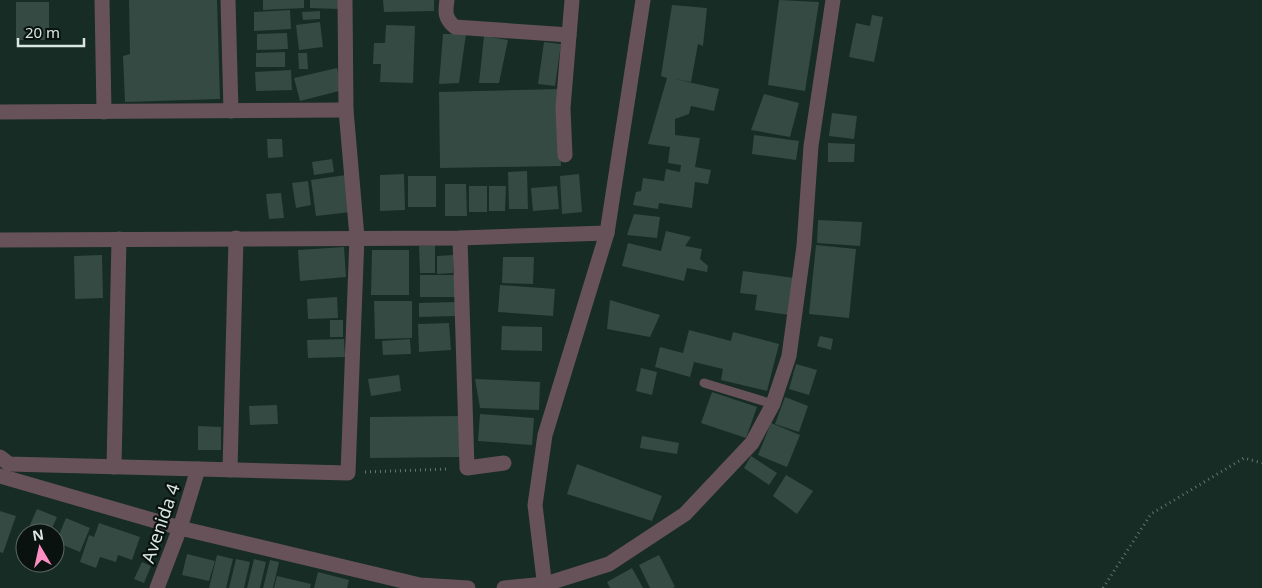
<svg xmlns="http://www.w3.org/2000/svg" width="1262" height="588" viewBox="0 0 1262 588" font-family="'Noto Sans',sans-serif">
  <rect width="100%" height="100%" fill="#162c25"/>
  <!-- building -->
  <g fill="#344a42">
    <path d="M129,0H217L220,99L125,102L123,56L130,54Z"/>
    <path d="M263,0H304V8L263,10Z"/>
    <path d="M310,0H339V9L310,8Z"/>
    <path d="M383,0H434V11L384,12Z"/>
    <path d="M779,0L819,2L805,91L768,85Z"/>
    <rect x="16" y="2" width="33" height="38"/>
    <path d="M672,5L707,8L703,46L698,44L691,82L675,79L719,89L714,111L691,106L689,114L675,119V135L700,138L695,167L711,170L708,184L695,182L692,208L659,203L658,209L633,205L636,192L641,191L643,178L664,181L666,169L680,172L681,165L668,163L670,147L648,144L667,78L661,76Z"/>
    <path d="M290,10L291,29L254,31V12Z"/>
    <path d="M320,11V19L303,20L302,12Z"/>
    <path d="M872,15L883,17L874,62L849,57L856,23L870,26Z"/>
    <path d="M320,22L323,47L299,50L296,25Z"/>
    <path d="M386,25L415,26L413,83L380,82L381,64H373L374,43H385Z"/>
    <path d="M287,33L288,49L257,50V34Z"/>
    <path d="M443,34H466L459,83L439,84Z"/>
    <path d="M484,36L508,40L499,83H479Z"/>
    <path d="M544,42L561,44L555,86L538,84Z"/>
    <path d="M285,52V67H256V53Z"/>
    <path d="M298,53H307L308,69H299Z"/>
    <path d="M337,68L343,90L300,101L294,78Z"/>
    <path d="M291,70L292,90L256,91L255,72Z"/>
    <path d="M559,89L561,166L440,168L439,92Z"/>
    <path d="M764,94L799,103L790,137L751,130Z"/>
    <path d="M832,113L857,116L854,139L829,136Z"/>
    <path d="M754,135L799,141L796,160L752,154Z"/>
    <path d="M267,139H282L283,157L268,158Z"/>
    <path d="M828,143L855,144L854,162H828Z"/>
    <path d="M332,159L334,172L314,175L312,162Z"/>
    <path d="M527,171L528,209H509L508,172Z"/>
    <path d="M404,174L405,210L380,211V175Z"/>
    <path d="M579,174L582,212L562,214L560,176Z"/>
    <path d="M346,175L351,212L316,216L311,180Z"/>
    <rect x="408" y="176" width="28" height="31"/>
    <path d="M308,181L311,205L296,208L292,183Z"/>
    <path d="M445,184H466L467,216H445Z"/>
    <rect x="469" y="186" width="18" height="26"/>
    <path d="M489,186H506L505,211H489Z"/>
    <path d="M557,186L559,209L533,211L531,188Z"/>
    <path d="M281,193L284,218L269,219L266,194Z"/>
    <path d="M634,214L660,217L657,238L627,235Z"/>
    <path d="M818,220L862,222L860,246L817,243Z"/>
    <path d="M666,231L691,237L685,246L702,249L700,259L708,266L707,272L687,268L684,281L622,266L628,243L661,251Z"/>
    <path d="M435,245V273H420L419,246Z"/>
    <path d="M816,245L856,249L849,318L809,314Z"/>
    <path d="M344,247L346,277L300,281L298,250Z"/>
    <path d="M372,250H409V295H371Z"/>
    <path d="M102,255L103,298L75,299L74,256Z"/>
    <path d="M453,255V273L437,274V256Z"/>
    <path d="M503,257H534L533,284L502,283Z"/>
    <path d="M743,271L794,278L789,315L755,310L757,295L740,293Z"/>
    <rect x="420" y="275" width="39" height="22"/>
    <path d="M500,285L555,289L553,316L498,312Z"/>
    <path d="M337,297L338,318L308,319L307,299Z"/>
    <path d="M610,300L660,315L650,337L607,329Z"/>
    <path d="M374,301H412V338L375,339Z"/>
    <path d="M456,302L457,316L419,317V303Z"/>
    <rect x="330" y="320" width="13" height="17"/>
    <path d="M449,323L451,350L419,352L418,324Z"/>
    <path d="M502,326L542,327V351L501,350Z"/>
    <path d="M689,330L731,341L733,332L779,344L767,391L721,380L723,369L694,362L690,377L655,367L660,347L683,353Z"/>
    <path d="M820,336L833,339L831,350L817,346Z"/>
    <path d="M344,339L345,357L308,358L307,340Z"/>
    <path d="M410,339L411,354L383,355L382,341Z"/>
    <path d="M796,364L817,370L809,395L789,389Z"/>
    <path d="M641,368L657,372L652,395L636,391Z"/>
    <path d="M399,375L401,391L371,396L368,379Z"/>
    <path d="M475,379L540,382L539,410L480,408Z"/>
    <path d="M712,392L757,407L746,438L701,423Z"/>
    <path d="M785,397L808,406L799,432L775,424Z"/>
    <path d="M277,405L278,424L250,425L249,406Z"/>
    <path d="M480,414L534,418L532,445L478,441Z"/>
    <path d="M460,416V457L370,458V417Z"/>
    <path d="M771,423L800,435L787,467L758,455Z"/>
    <path d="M198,426L221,427V450H198Z"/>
    <path d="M642,436L679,443L677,454L640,448Z"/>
    <path d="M751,456L777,473L769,485L744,468Z"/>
    <path d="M577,464L662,496L652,521L567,494Z"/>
    <path d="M786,475L813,491L797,514L773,496Z"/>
    <path d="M37,509L57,517L50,533L30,525Z"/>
    <path d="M0,511L16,516L3,553L0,552Z"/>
    <path d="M66,518L90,528L80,552L56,542Z"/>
    <path d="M99,523L140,537L132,560L118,555L116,562L100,557L96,568L80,562L89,535L94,537Z"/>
    <path d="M187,554L215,561L209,581L182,575Z"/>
    <path d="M217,555L233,559L226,588H209Z"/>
    <path d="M659,555L675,587L672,588H650L639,565Z"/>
    <path d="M236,559L250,562L244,588H229Z"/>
    <path d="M254,559L266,562L260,588H247Z"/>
    <path d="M270,560L279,562L273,588H263Z"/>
    <path d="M142,562L151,566L144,583L134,579Z"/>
    <path d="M632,568L643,588H610L607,582Z"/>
    <path d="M318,572L349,580L347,588H314Z"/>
    <path d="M277,576L311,584L310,588H274Z"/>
  </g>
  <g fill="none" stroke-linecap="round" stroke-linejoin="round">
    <!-- path -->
    <g stroke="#63756f" stroke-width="3" stroke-dasharray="1 4" stroke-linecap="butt">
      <path d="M365,472L449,469"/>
      <path d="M1103,588L1151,514L1244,458L1262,463"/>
    </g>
    <!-- lane -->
    <path stroke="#67525a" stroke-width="9" d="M704,383L773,404"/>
    <!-- street -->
    <g stroke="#67525a" stroke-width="15">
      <path d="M102,0L104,112"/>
      <path d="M228,0L231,111"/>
      <path d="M447,0C445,12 445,19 455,27L569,35"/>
      <path d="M0,112L346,110"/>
      <path d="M565,155L563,108L572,0"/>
      <path d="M460,238L467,468L504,463"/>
      <path d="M0,240L460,238L607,233"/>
      <path d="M0,457L9,464L348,473L357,237L346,110L345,0"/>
      <path d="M114,467L119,239"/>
      <path d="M230,470L236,238"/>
      <path d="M0,476L180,528L420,585L468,588"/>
      <path d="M157,588L180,528L198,469"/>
      <path d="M504,588L546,584L609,564L685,514L752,443L773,404L789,356L804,246L811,146L833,0"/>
      <path d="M545,588L535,505L545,435L607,233L643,0"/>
    </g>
  </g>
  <g text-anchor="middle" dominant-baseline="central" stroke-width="4.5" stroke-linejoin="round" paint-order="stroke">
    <!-- street labels -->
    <g font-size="18" fill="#d9e6e1" stroke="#09120f">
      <text transform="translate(160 523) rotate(-71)">Avenida 4</text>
    </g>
  </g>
  <!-- north arrow -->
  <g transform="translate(40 548) rotate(351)"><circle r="24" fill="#09120f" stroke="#5c6763"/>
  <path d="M0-4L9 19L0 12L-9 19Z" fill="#fc8fc2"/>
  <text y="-8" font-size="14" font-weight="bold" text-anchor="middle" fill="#d9e6e1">N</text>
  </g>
  <!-- scale -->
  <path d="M18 38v8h66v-8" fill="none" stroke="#d9e6e1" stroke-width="2.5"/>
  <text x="25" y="38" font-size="15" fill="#d9e6e1" stroke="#09120f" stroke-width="4" paint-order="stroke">20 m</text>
</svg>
